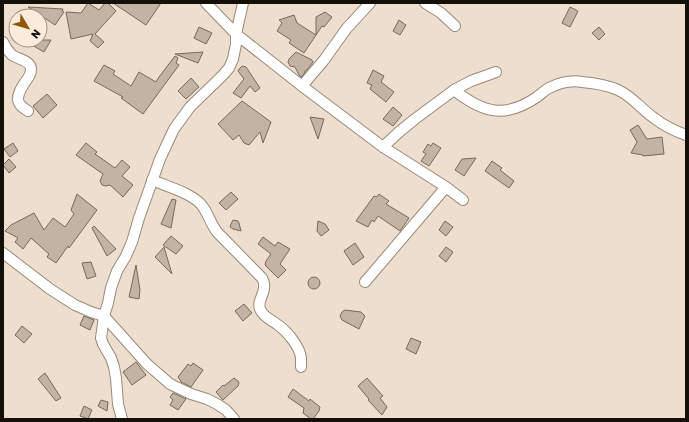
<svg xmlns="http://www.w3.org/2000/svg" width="689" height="422" viewBox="0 0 689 422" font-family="Rubik,sans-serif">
  <rect width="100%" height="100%" fill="#eedece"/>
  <!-- building -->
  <g fill="#c2b3a3" stroke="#77695b">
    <path d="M88,3L99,10L105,3H108L116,11L95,34L104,42L98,48L90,41L93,34L71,39L66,12L81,13Z"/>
    <path d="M113,3H161L146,25Z"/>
    <path d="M28,7L63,9L62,11L64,12L55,25Z"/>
    <path d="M570,7L578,11L570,27L562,23Z"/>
    <path d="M325,12L332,17L324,27L322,26L304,53L289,43L291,40L277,31L282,23L279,20L294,15L297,23L316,35V17Z"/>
    <path d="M399,20L406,25L400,35L393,31Z"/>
    <path d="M199,27L212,33L206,44L194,38Z"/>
    <path d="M599,27L605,34L599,40L592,33Z"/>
    <path d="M23,40H51L44,52Z"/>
    <path d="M203,52L198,63L175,54Z"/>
    <path d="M296,52L312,60L313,62L307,70L305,71L304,74L301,77L299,75L295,67L290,66L288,62L289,59Z"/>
    <path d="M175,56L178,58L176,63L179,65L143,114L121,98L123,97L94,81L104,65L115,71L113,74L131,86L139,72L156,82L159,77Z"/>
    <path d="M242,66L246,67L260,88L255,92L250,86L241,98L233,93L244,79L238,71L240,68Z"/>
    <path d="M373,70L384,76L381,82L394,92L386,102L370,89L372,85L367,83Z"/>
    <path d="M191,78L199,87L186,99L178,91Z"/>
    <path d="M47,94L57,105L43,118L33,106Z"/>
    <path d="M242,101L271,122L263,143L260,132L249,145L244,143L239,135L233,140L218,124Z"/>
    <path d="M393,107L402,115L393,126L383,119Z"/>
    <path d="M310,117L324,119L318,139Z"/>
    <path d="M638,125L647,139L662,137L664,154L643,156V155L631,153L637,142L630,130Z"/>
    <path d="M13,143L18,151L10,157L4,149Z"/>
    <path d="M86,143L97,152L95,154L115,168L122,160L130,167L122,176L133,185L123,197L110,185L106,186L102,185L100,181L103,174L76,155Z"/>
    <path d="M433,143L441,148L429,166L421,161L426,154L423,152L428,144L431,146Z"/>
    <path d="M476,158L464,176L455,170L462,159Z"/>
    <path d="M9,159L16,167L9,173L3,165Z"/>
    <path d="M492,161L502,168L500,170L514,181L509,188L485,171Z"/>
    <path d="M231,192L238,199L226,210L219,203Z"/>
    <path d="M77,194L97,210L69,248L68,246L56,263L47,257L49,254L31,238L23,249L15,242L18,238L5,231L11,225L34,213L44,230L53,218L65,227L74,214L71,210Z"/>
    <path d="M379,194L389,201L386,204L409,218L400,231L378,216L374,222L372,220L368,227L356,221L374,196L377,197Z"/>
    <path d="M172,199L176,200L171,228L161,224Z"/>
    <path d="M233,220L238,221L239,223L241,231L233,229L230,227L231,224Z"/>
    <path d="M318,221L325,224L329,230L321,236L317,231Z"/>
    <path d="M445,221L453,227L446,236L439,230Z"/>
    <path d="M94,226L116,249L107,256L92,228Z"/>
    <path d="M171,236L183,246L176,254L163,245Z"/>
    <path d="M263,237L275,246L278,242L290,249L280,264L286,270L278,278L265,265L266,261L271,254L258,244Z"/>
    <path d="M355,243L364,257L353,265L344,251Z"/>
    <path d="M164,247L172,274L155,257Z"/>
    <path d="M446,247L453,252L446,262L439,256Z"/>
    <path d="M91,262L96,276L87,279L82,263Z"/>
    <path d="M136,265L140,290L139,299L129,297Z"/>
    <circle cx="314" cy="283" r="6"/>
    <path d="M244,304L252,313L243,321L235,311Z"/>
    <path d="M345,310L361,312L365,316L359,329L342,320L340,316L342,312Z"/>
    <path d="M84,316L94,320L90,330L80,325Z"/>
    <path d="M22,326L32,334L24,343L15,335Z"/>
    <path d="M411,338L421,342L416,354L406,349Z"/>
    <path d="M136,362L146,375L132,385L123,372Z"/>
    <path d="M193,363L203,370L191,387L181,382V381L178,377L188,364L191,366Z"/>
    <path d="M45,373L61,398L56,401L38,379Z"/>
    <path d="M234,378L238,381L239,383L238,386L223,400L216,392L223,385L224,386Z"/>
    <path d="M367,378L383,396L380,398L387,407L382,415L368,400L369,399L358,386Z"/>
    <path d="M293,389L309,401L310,399L320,407L319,411L313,419H311L303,413L304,408L288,397Z"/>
    <path d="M173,393L186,399L178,410L170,405L173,400L170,397Z"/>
    <path d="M101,400L108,402L107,411L98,406Z"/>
    <path d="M84,406L92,410L88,419L80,416Z"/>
  </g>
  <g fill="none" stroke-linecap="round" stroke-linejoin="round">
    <!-- street casing -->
    <g stroke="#98897b" stroke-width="12">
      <g id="street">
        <path d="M206,3L236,34L302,86L383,147L446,187L463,200"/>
        <path d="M425,3L441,13L455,26"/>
        <path d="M3,42C5,47 8,51 12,55C18,59 31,61 31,69C31,72 30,75 28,78C24,84 15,95 19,103C21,107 25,109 28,111"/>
        <path d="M302,86L324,60L347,28L370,3"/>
        <path d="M454,90C483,113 505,119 537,97C541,94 545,90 549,88C559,83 571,80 582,82C593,83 607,85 618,90C632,96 641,109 654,118C663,125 675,131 686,135"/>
        <path d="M383,147L399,132L415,119L454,90L471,81L496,72"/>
        <path d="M152,180C166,186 195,194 203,207C208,214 211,224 217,232L262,278C263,280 264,282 264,284C266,294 255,302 261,311C265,318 272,320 278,325C287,331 300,347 301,358C301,361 301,364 301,367"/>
        <path d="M3,253L50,289L75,305L91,312L104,316L147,364L170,384L191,394L207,399L217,404L226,410L234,419"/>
        <path d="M365,282L446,187"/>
        <path d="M122,419L118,404L116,378L114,367L111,358L103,344L101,338L104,316L108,303L111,288L117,271L126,256L132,242L139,218L160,159L174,129L190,107L223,75L229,68L233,59L236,44V34L243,3"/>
      </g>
    </g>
    <!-- street -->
    <use href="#street" stroke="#fff" stroke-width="10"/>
  </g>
  <!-- border -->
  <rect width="689" height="422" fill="none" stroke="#150f0a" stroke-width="8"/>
  <!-- north arrow -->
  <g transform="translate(28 28) rotate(128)"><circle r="19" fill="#fbebdb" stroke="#9f9387"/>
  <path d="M0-3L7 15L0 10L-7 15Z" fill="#8c5706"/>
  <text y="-6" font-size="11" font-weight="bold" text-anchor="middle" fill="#150f0a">N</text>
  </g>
</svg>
